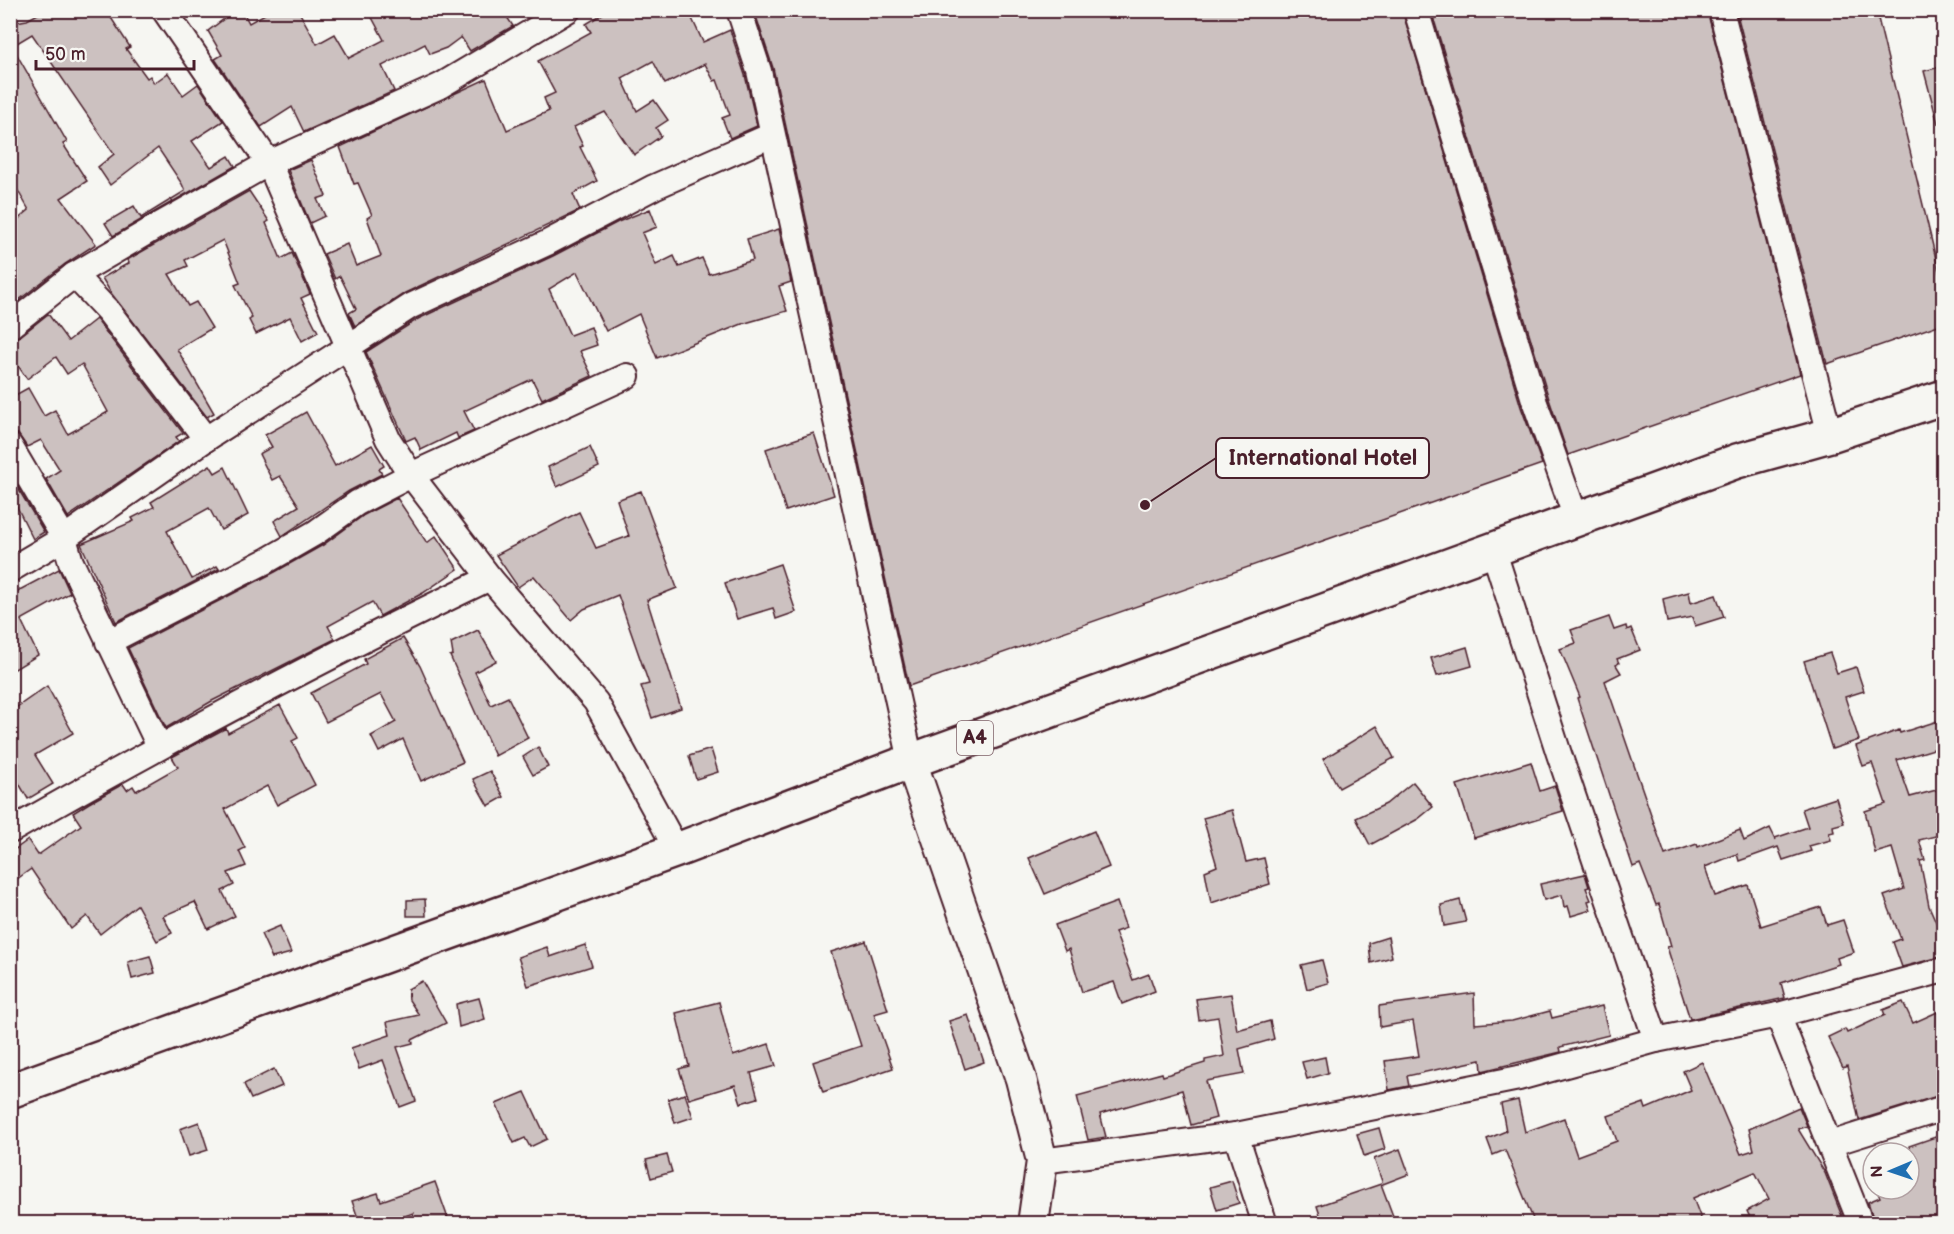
<svg xmlns="http://www.w3.org/2000/svg" width="1954" height="1234" viewBox="0 0 1954 1234" font-family="'Balsamiq Sans',sans-serif">
  <rect width="100%" height="100%" fill="#f6f6f2"/>
  <filter id="ink" filterUnits="userSpaceOnUse"><feTurbulence type="fractalNoise" baseFrequency=".0167" numOctaves="2"/><feDisplacementMap in="SourceGraphic" scale="12" xChannelSelector="R" yChannelSelector="G"/><feConvolveMatrix kernelMatrix="1 2 1 2 8 2 1 2 1" color-interpolation-filters="sRGB"/></filter>
  <g filter="url(#ink)">
    <!-- building -->
    <g fill="#ccc1c0" stroke="#4a1f2b" stroke-width="1.5">
      <path d="M45,10H106L130,47L126,49L147,78L150,76L154,83L168,73L183,95L198,84L223,121L192,141L211,167L229,156L235,166L113,236L105,223L134,206L141,218L185,191L182,184L158,148L110,185L98,167L114,154L32,34L12,46L67,142L63,144L87,181L61,198L96,244L65,264L10,307V226L29,210L10,177V130L19,125L14,82H10V23L27,20Z"/>
      <path d="M236,10H242L249,23L272,10H298L317,44L335,34L349,58L384,40L368,10L503,11L513,26L470,51L461,37L446,48L430,54L425,44L382,66L394,91L304,132L292,107L261,127L215,59L222,55L208,31Z"/>
      <path d="M609,10H688L703,42L730,30L745,75L757,126L730,138L722,118L730,115L717,80L714,81L705,64L665,84L653,61L622,78L637,111L654,100L668,120L656,128L661,136L634,155L605,112L574,127L583,146L580,147L597,181L573,194L580,210L405,293L355,326L349,313L356,309L340,276L335,279L324,254L347,244L356,266L381,256L367,218L372,215L358,183L354,184L340,147L486,79L507,130L549,111L544,98L555,93L538,61L591,32L586,24Z"/>
      <path d="M754,10H1402L1521,407L1542,464L909,686L773,68Z"/>
      <path d="M1431,10H1707L1800,374L1568,455L1549,399Z"/>
      <path d="M1736,10H1876L1944,292V323L1827,364Z"/>
      <path d="M1944,66V124H1938L1924,71Z"/>
      <path d="M311,160L326,196L317,199L325,216L310,223L288,170Z"/>
      <path d="M249,191L269,221L266,223L281,259L292,253L310,294L301,298L318,332L302,341L290,317L256,334L249,320L252,318L235,285L240,283L223,240L185,260L188,266L169,274L188,306L196,302L212,328L177,349L214,413L207,417L111,293L102,278L129,263L127,260Z"/>
      <path d="M650,209L657,227L642,233L656,265L674,256L679,267L702,258L709,274L753,260L747,239L779,229L791,282L779,286L787,311L742,324L657,358L639,314L606,331L577,272L549,289L570,335L591,327L597,345L580,351L592,376L542,399L532,379L464,411L474,431L458,438L456,433L421,450L415,437L406,441L366,352L418,319L553,256L618,222Z"/>
      <path d="M48,314L68,341L96,319L183,433L176,437L179,441L68,517L46,479L60,470L41,440L27,447L18,434L10,432V398L28,388L44,416L55,410L68,434L108,412L82,364L67,374L56,357L27,379L10,354V340L19,337Z"/>
      <path d="M306,412L335,466L372,445L384,466L379,469L382,474L349,491L282,536L274,521L299,506L280,476L272,480L259,454L272,447L265,435Z"/>
      <path d="M814,433L834,495L786,511L766,449Z"/>
      <path d="M590,447L599,467L557,487L548,467Z"/>
      <path d="M210,465L215,473L225,467L248,515L221,530L209,508L167,531L192,579L217,566L219,569L116,622L81,544L134,521L132,518L154,507L151,502Z"/>
      <path d="M10,475L44,532L33,539L14,501L17,499L10,488Z"/>
      <path d="M641,491L677,588L647,600L681,708L652,718L641,686L649,684L618,595L584,609L571,620L534,576L518,587L496,555L579,512L596,548L629,536L617,500Z"/>
      <path d="M397,498L427,543L436,536L458,569L423,593L380,616L372,602L328,626L335,639L212,701L166,728L128,648L275,572L323,545L364,515Z"/>
      <path d="M780,564L796,612L776,619L773,608L737,619L725,583Z"/>
      <path d="M59,569L70,593L21,620L38,655L10,672V595Z"/>
      <path d="M1689,592L1691,603L1716,595L1724,617L1695,626L1692,617L1667,622L1663,599Z"/>
      <path d="M1609,617L1614,630L1626,626L1627,630L1631,628L1640,650L1617,659L1619,663L1616,665L1621,673L1605,681L1665,855L1697,844L1698,847L1740,830L1744,841L1770,828L1776,840L1775,838L1808,827L1802,809L1836,798L1844,823L1833,826L1834,832L1829,833L1831,840L1809,846L1811,851L1783,860L1778,847L1739,861L1737,854L1705,867L1715,896L1748,885L1761,926L1821,907L1827,925L1843,920L1854,952L1837,958L1839,964L1781,983L1785,998L1690,1019L1667,947L1671,946L1659,904L1656,905L1640,864L1633,867L1577,698L1580,697L1560,649L1576,643L1571,630Z"/>
      <path d="M478,630L496,661L475,672L491,705L508,697L528,738L495,756L450,656L453,655L451,643Z"/>
      <path d="M403,638L420,666L463,762L421,781L403,739L379,752L371,736L396,722L381,694L326,722L311,693L366,664L364,659Z"/>
      <path d="M1467,647L1472,666L1437,676L1431,658Z"/>
      <path d="M1830,653L1837,673L1856,667L1864,691L1845,697L1859,740L1832,749L1804,661Z"/>
      <path d="M47,686L73,733L35,755L53,784L28,799L10,768V712Z"/>
      <path d="M280,705L298,738L292,741L315,785L277,805L267,786L225,809L245,848L239,851L246,866L228,873L234,885L222,891L235,916L208,929L195,902L163,916L172,933L157,941L137,905L100,934L87,916L71,929L31,869L10,884V853L28,840L38,855L81,825L73,813L89,803L123,784L127,790L133,786L136,791L178,767L172,757L226,728L228,733Z"/>
      <path d="M1944,719V746L1897,760L1910,797L1944,788V834L1919,840L1925,860L1920,861L1929,906L1937,924L1944,922V956L1902,967L1893,942L1901,939L1884,896L1904,889L1892,848L1875,853L1865,811L1886,804L1872,763L1863,766L1856,746L1899,730L1900,733Z"/>
      <path d="M1377,726L1394,758L1339,788L1323,759Z"/>
      <path d="M538,747L548,767L533,775L523,757Z"/>
      <path d="M711,749L718,772L696,779L689,756Z"/>
      <path d="M1531,762L1540,791L1555,786L1563,811L1474,838L1457,785Z"/>
      <path d="M490,771L504,797L488,806L473,779Z"/>
      <path d="M1413,782L1433,807L1418,819L1370,845L1356,818L1386,804Z"/>
      <path d="M1232,810L1246,862L1264,858L1270,884L1211,903L1205,871L1217,866L1203,818Z"/>
      <path d="M1094,831L1109,867L1045,894L1029,858Z"/>
      <path d="M1585,874L1589,887L1586,888L1591,900L1588,901L1591,910L1571,916L1568,906L1564,907L1562,895L1544,900L1540,884Z"/>
      <path d="M425,899L426,916H407V900Z"/>
      <path d="M1460,900L1466,922L1444,926L1441,905Z"/>
      <path d="M1117,902L1126,928L1115,932L1133,980L1149,974L1155,991L1122,1004L1114,982L1082,992L1069,949L1065,951L1055,925Z"/>
      <path d="M280,926L291,953L272,958L261,934Z"/>
      <path d="M1388,937L1392,957L1371,963L1369,943Z"/>
      <path d="M866,941L888,1010L874,1014L893,1068L823,1092L813,1062L861,1046L831,952Z"/>
      <path d="M585,945L592,966L528,986L518,957L547,947L550,957Z"/>
      <path d="M150,956L155,973L132,979L128,962Z"/>
      <path d="M1322,960L1328,983L1307,989L1301,965Z"/>
      <path d="M422,981L446,1023L412,1040L413,1043L397,1047L416,1101L400,1107L383,1060L359,1069L351,1048L390,1035L387,1022L419,1015L409,1000L408,989Z"/>
      <path d="M1474,993L1475,1024L1512,1021L1550,1011L1552,1018L1602,1006L1609,1035L1560,1047L1561,1052L1482,1071L1481,1060L1407,1076L1409,1086L1389,1090L1385,1061L1419,1056L1413,1021L1380,1027L1379,1006Z"/>
      <path d="M1231,994L1237,1030L1270,1021L1274,1039L1239,1049L1244,1074L1206,1081L1216,1118L1191,1125L1182,1090L1100,1114L1106,1137L1088,1140L1077,1096L1162,1073L1163,1076L1205,1063V1060L1224,1056L1218,1017L1199,1020L1196,999Z"/>
      <path d="M479,998L485,1019L459,1027L456,1004Z"/>
      <path d="M719,1002L733,1056L769,1044L776,1066L751,1073L758,1098L741,1103L735,1085L689,1099L679,1069L689,1066L676,1013Z"/>
      <path d="M1903,1002L1913,1023L1944,1009V1094L1859,1120L1847,1066L1843,1068L1828,1037L1845,1029L1847,1033L1885,1015L1883,1010Z"/>
      <path d="M968,1015L984,1062L965,1069L949,1021Z"/>
      <path d="M1325,1057L1328,1073L1307,1079L1302,1062Z"/>
      <path d="M1702,1062L1741,1154L1754,1150L1749,1129L1799,1107L1807,1126L1798,1129L1825,1173L1845,1224H1753L1747,1211L1769,1199L1755,1172L1693,1198L1703,1224H1535L1505,1150L1493,1155L1487,1139L1506,1131L1501,1104L1518,1100L1525,1132L1564,1118L1577,1156L1617,1141L1608,1116L1644,1103L1646,1109L1691,1090L1683,1071Z"/>
      <path d="M274,1069L282,1086L251,1099L244,1084Z"/>
      <path d="M525,1092L547,1139L530,1147L525,1138L514,1143L496,1104Z"/>
      <path d="M685,1094L693,1117L675,1123L668,1099Z"/>
      <path d="M199,1122L208,1150L189,1156L180,1129Z"/>
      <path d="M1379,1128L1385,1149L1364,1156L1357,1134Z"/>
      <path d="M1944,1134V1224H1875L1868,1202L1880,1197L1876,1189H1909V1146Z"/>
      <path d="M1400,1149L1409,1174L1383,1184L1374,1159Z"/>
      <path d="M667,1155L672,1172L651,1178L646,1160Z"/>
      <path d="M1232,1181L1239,1203L1217,1210L1210,1187Z"/>
      <path d="M435,1182L450,1224H416L413,1213L384,1224H360L352,1201L378,1193L381,1201Z"/>
      <path d="M1381,1184L1396,1224H1323L1317,1206Z"/>
    </g>
    <g fill="none" stroke-linecap="round" stroke-linejoin="round">
      <!-- minor casing -->
      <g stroke="#4a1f2b" stroke-width="28">
        <g id="minor">
          <path d="M164,10L269,163L388,439L411,475L490,578L596,702L677,850"/>
          <path d="M739,10L759,71L911,761"/>
          <path d="M1416,10L1535,403L1577,521"/>
          <path d="M1721,10L1830,435"/>
          <path d="M74,275L108,311L206,439"/>
          <path d="M10,326L74,275L161,224L269,163L440,86L568,10"/>
          <path d="M10,446L64,538L71,562L159,746"/>
          <path d="M1493,549L1559,754L1656,1040"/>
          <path d="M10,570L64,538L206,439L411,306L547,243L654,187L772,135"/>
          <path d="M108,642L268,560L315,533L357,503L411,475L627,376"/>
          <path d="M10,831C168,741 326,656 490,578"/>
          <path d="M1778,1015L1861,1224"/>
          <path d="M1236,1135L1265,1224"/>
          <path d="M1830,1144L1944,1108"/>
          <path d="M1042,1161L1236,1135L1519,1078L1656,1040L1778,1015L1944,970"/>
        </g>
      </g>
      <!-- tertiary casing -->
      <g stroke="#4a1f2b" stroke-width="34">
        <path id="tertiary" d="M911,761L1021,1079L1042,1161L1033,1224"/>
      </g>
      <!-- trunk casing -->
      <g stroke="#4a1f2b" stroke-width="38">
        <path id="trunk" d="M10,1091L677,850L911,761L1737,461L1830,435L1944,397"/>
      </g>
      <!-- minor -->
      <use href="#minor" stroke="#f6f6f2" stroke-width="24"/>
      <!-- tertiary -->
      <use href="#tertiary" stroke="#f6f6f2" stroke-width="30"/>
      <!-- trunk -->
      <use href="#trunk" stroke="#f6f6f2" stroke-width="33"/>
    </g>
  </g>
  <g text-anchor="middle" dominant-baseline="central" stroke-width="4.5" stroke-linejoin="round" paint-order="stroke">
    <!-- shield labels -->
    <rect fill="#f6f6f2" stroke="#7e6067" stroke-width="1.5" x="957" y="721" width="36" height="34" rx="4.5"/>
    <g font-size="20" font-weight="bold" fill="#4a1f2b">
      <text x="975" y="738">A4</text>
    </g>
  </g>
  <!-- callouts -->
  <path fill="none" stroke="#4a1f2b" stroke-width="2" d="M1145 505L1216 458"/>
  <circle fill="#4a1f2b" stroke="#f6f6f2" stroke-width="2" cx="1145" cy="505" r="6"/>
  <rect fill="#f6f6f2" stroke="#4a1f2b" stroke-width="2" x="1216" y="438" width="213" height="40" rx="6"/>
  <g font-size="22" text-anchor="middle" font-weight="bold" fill="#4a1f2b">
    <text x="1323" y="465">International Hotel</text>
  </g>
  <!-- margin -->
  <rect width="1954" height="1234" fill="none" stroke="#f6f6f2" stroke-width="36"/>
  <rect x="18" y="18" width="1918" height="1198" fill="none" stroke="#4a1f2b" stroke-width="2" filter="url(#ink)"/>
  <!-- north arrow -->
  <g transform="translate(1891 1171) rotate(268)"><circle r="28" fill="#f6f6f2" stroke="#b1a0a2" stroke-width="1.5"/>
  <path d="M0-4.5L10 22L0 15L-10 22Z" fill="#1f6fb2"/>
  <text y="-9" font-size="16" font-weight="bold" text-anchor="middle" fill="#4a1f2b">N</text>
  </g>
  <!-- scale -->
  <path d="M36 60v9h158v-9" fill="none" stroke="#4a1f2b" stroke-width="3"/>
  <text x="45" y="60" font-size="18" fill="#4a1f2b" stroke="#f6f6f2" stroke-width="4.5" paint-order="stroke">50 m</text>
</svg>
